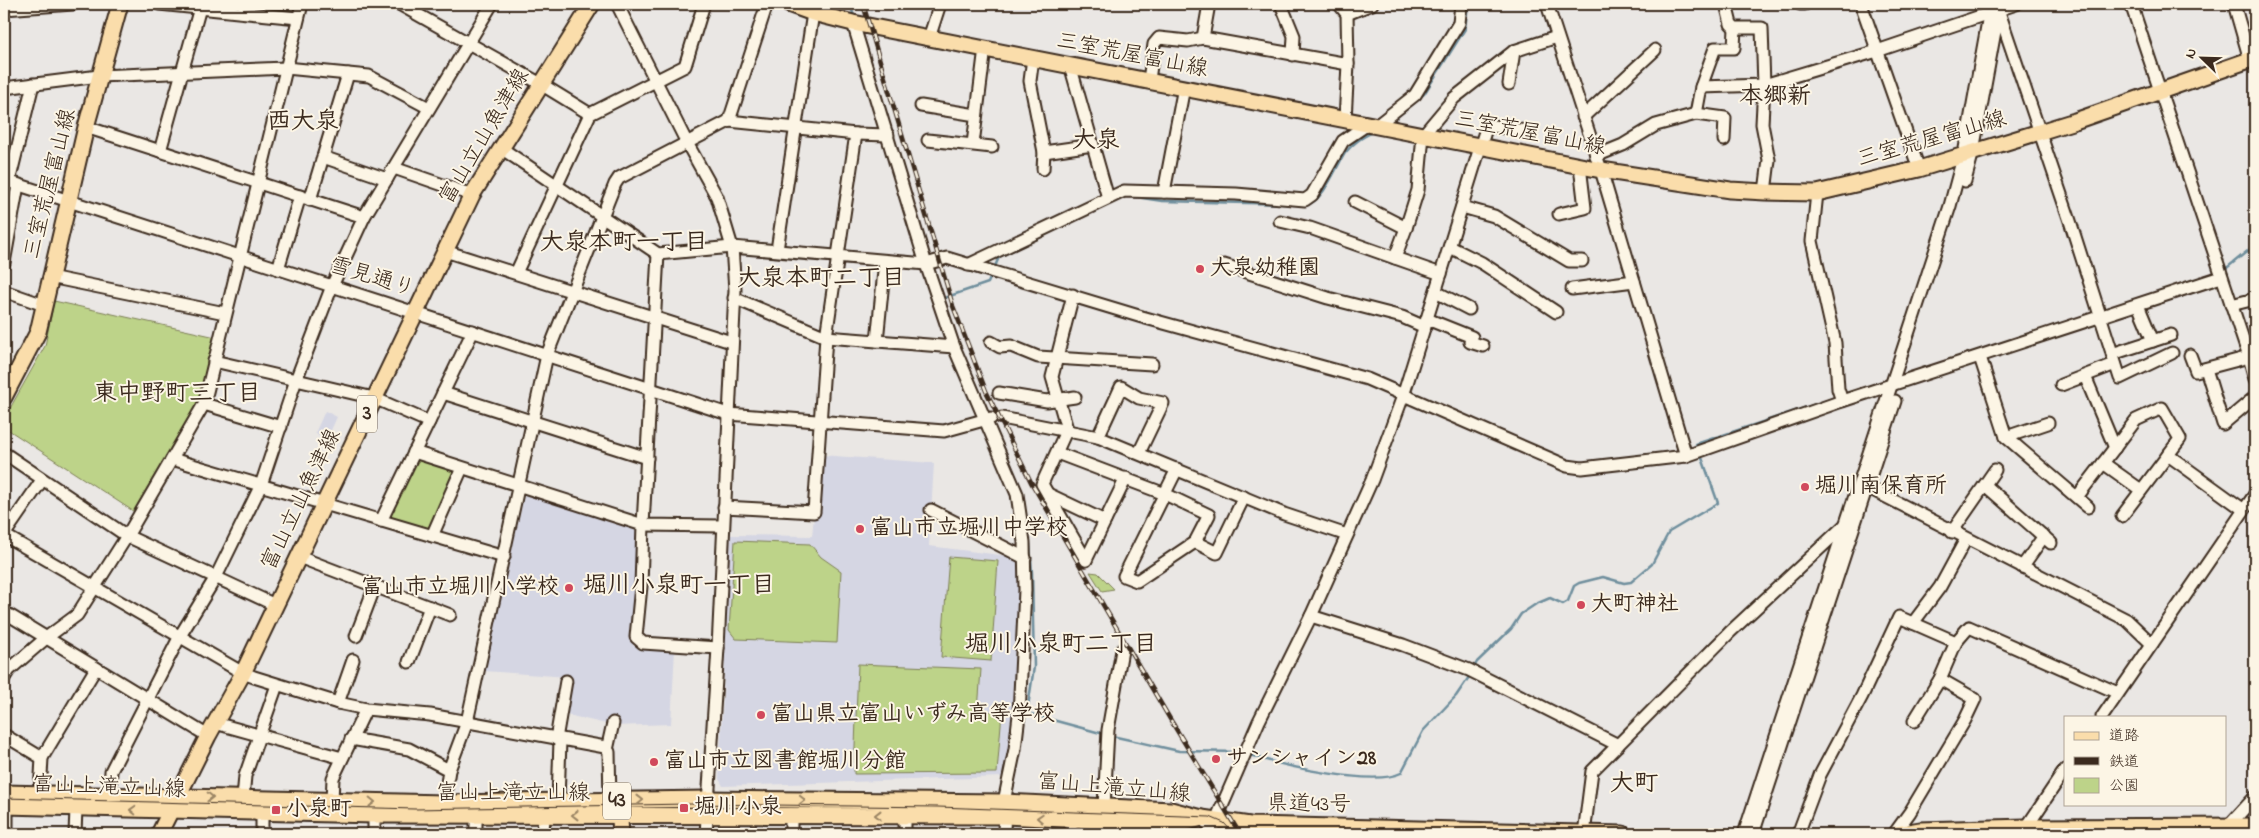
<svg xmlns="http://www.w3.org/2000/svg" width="2259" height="838" viewBox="0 0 2259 838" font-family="'Indie Flower','Klee One',sans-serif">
  <rect width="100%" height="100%" fill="#eae7e4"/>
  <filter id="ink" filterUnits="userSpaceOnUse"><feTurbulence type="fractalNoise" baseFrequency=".02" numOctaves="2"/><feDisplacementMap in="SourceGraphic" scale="10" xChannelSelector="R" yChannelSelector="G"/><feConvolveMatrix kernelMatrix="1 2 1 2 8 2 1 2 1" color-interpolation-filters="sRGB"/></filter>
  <g filter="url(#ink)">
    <!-- built -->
    <g fill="#d5d6e3">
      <path d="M325,411L337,417L327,439L315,433Z"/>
      <path d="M820,455L934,463L929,546L1025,558L1014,715L1003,777L723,786L719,779L731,535L812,536Z"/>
      <path d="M525,492L637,528L639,530L633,646L675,649L671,724L615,726L563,714L568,677L484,671Z"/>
    </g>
    <!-- green -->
    <g fill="#bdd389" stroke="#7c7e54">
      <path d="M54,301L216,337L197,405L136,513L4,427V419L45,346Z"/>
      <path d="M416,456L456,469L432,529L428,531L389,519L388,516Z"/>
      <path d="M735,541L810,544L821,557L841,571L837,643L736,639L729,630Z"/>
      <path d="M949,557L998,561L991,661L941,657Z"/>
      <path d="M1090,572L1098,573L1114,589L1102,591Z"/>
      <path d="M858,664L981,669L978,711L1002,712L997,773L854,774Z"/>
    </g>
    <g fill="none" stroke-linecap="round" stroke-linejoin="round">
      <!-- stream -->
      <g stroke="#6f8f9d" stroke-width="2.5">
        <path d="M850,4L855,19"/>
        <path d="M1391,122L1424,94L1465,29L1468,4"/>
        <path d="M1129,196L1162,201L1288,204"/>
        <path d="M1306,205C1323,202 1336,167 1345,153C1353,143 1361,138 1373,132"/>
        <path d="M994,269L999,257L1075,220"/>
        <path d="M2223,271L2255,245"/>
        <path d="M941,299L988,283L992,274"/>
        <path d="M1698,448L1696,444L1837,397"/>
        <path d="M1026,517L1029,536"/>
        <path d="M1030,544L1032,573L1034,667L1027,713L1104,734"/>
        <path d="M1473,669L1477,662L1511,629L1521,614L1536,604L1550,598L1563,604L1568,601L1574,586L1579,583L1603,577L1624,583L1631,582L1652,564L1669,532L1718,503L1701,455"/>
        <path d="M1112,736L1179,751L1242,752"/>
        <path d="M1247,754C1278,765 1373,787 1401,773L1423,731L1456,696L1471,674"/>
      </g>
      <!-- minor casing -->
      <g stroke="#3b2a1e" stroke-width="15">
        <g id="minor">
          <path d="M159,4L298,18"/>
          <path d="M399,4L541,84L590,114"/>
          <path d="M617,4L687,143L717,197L732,247L735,290L718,648L706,834"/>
          <path d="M1281,4L1294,36L1293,55"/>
          <path d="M1339,4L1347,14L1348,64L1345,120"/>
          <path d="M1547,4L1601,170L1686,456"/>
          <path d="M1726,4L1731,24L1735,28H1762L1764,85L1762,124L1769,160L1765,192"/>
          <path d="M1800,4H1805"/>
          <path d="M1861,4L1919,169"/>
          <path d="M2131,4L2249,357L2255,355"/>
          <path d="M2234,4L2250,60"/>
          <path d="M4,9L73,4"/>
          <path d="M1999,12L2070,221L2120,378L2172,353"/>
          <path d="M1347,14L1372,4"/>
          <path d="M853,23L926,264L954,347L1017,494L1024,542L1025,590L1019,715L1015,749L1005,797L1004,834"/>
          <path d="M929,38L940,4"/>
          <path d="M1203,38L1209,4"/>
          <path d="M1033,58L1030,81L1044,152L1043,169"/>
          <path d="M1070,65L1108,198"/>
          <path d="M1149,80L1154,44L1159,38L1188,41L1203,38L1348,64"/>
          <path d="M1509,84L1514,51L1557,37"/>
          <path d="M1701,87L1715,48H1734L1735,28"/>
          <path d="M4,88L99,76L286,68L369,76L429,108"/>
          <path d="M921,106L976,115"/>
          <path d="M1696,114L1725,118L1724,140"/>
          <path d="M1583,117L1655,50"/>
          <path d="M729,121L767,4"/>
          <path d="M1376,126L1415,95L1459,23L1461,4"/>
          <path d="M86,127L364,217"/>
          <path d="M928,140L992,147"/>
          <path d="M973,144L985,48"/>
          <path d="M501,148L658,254L732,247L926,264L947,258L1142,317L1367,379L1567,466L1582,468L1686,456L1842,401L2221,277"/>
          <path d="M160,151L201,4"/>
          <path d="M1044,152L1093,145"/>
          <path d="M1596,156L1623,145L1656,125L1696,114L1701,87L1764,85L1877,51L2016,4"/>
          <path d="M323,157L387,179"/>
          <path d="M394,168L472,195"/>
          <path d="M4,180L728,414L944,431L991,418"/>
          <path d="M1965,181L1973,151L2000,4"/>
          <path d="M9,182L33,84"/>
          <path d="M1164,192L1184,87"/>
          <path d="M1817,193L1812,241L1835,343L1838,389L1842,401"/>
          <path d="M310,200L348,74"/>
          <path d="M1355,202L1406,228L1418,190L1423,135L1454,98L1514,51"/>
          <path d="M1462,207L1494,216L1569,261H1582"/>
          <path d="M1559,214L1585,208L1580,166"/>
          <path d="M1280,221L1310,228L1395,258"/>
          <path d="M1406,228L1395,258L1441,274"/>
          <path d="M1450,247L1482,263L1556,312"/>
          <path d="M777,250L813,13L818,4"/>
          <path d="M445,251L731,342"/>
          <path d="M658,254L643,525L641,586L636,637L643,643L718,648"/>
          <path d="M4,263L18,185"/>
          <path d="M968,265L1124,191L1236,194L1305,200L1312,195L1343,141L1368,124"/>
          <path d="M1224,265L1328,298L1402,317L1425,327"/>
          <path d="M278,269L300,196"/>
          <path d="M516,273L590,114L685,66L704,4"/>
          <path d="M50,277L225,313"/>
          <path d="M1572,289L1634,281"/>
          <path d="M4,291L44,305"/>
          <path d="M1436,292L1469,309"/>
          <path d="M1073,295L1052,377L1067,429L1042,484L1086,560"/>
          <path d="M734,298L826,337L954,347"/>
          <path d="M2138,305L2153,341"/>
          <path d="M2231,305L2255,299"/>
          <path d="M1427,319L1472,337L1470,342L1483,346"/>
          <path d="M877,341L885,261"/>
          <path d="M991,342L1000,347L1011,346L1038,357L1152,364"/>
          <path d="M2112,354L2171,335"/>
          <path d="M2190,355L2196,371L2249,357L2255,379"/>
          <path d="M1980,357L2006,437L2088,507"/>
          <path d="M214,361L374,398L429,422"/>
          <path d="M2206,369L2223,424L2255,397"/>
          <path d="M2085,376L2115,448"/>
          <path d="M2061,385L2115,364"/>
          <path d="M443,393L647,458"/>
          <path d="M999,393L1047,401L1075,397"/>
          <path d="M204,404L281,427"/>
          <path d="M1002,418L1098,437L1284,514L1347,535"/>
          <path d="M1098,437L1121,387L1139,398L1163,403L1139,453"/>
          <path d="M2006,437L2048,423"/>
          <path d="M414,452L643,525L722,526"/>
          <path d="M4,453L127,536L275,605"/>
          <path d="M1057,453L1165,494L1209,515L1195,542L1137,581L1124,576L1177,469"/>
          <path d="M2168,455L2244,510"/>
          <path d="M172,459L504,557"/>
          <path d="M2103,463L2141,490"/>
          <path d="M1985,485L2051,543"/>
          <path d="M1867,487L2127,620L2152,644"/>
          <path d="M1048,494L1105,521"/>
          <path d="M2077,497L2136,420L2162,408L2180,439L2122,516"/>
          <path d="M724,507L814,512L826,337L856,134"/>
          <path d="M931,510L1025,558"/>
          <path d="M381,521L473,331"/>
          <path d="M1952,532L1995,470"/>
          <path d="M4,535L243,673L254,677L338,703L366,709L430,715L605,747L609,752L610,801"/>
          <path d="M4,535L42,480"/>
          <path d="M432,536L462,468"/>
          <path d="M1195,542L1217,553L1244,497"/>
          <path d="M299,557L450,615"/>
          <path d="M1086,560L1126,478"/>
          <path d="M2022,567L2044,536"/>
          <path d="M4,612L208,736"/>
          <path d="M1311,616L1403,645L1469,670L1618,745"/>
          <path d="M1913,623L1940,587L1966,539"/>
          <path d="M356,636L375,586"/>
          <path d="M1956,642L1969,627L2118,693"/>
          <path d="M409,662L430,607"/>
          <path d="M4,678L9,670L46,638L77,615L127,536L204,404L302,4"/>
          <path d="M338,703L353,660"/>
          <path d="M2102,717L2255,494"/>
          <path d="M1914,721L1940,679"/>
          <path d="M215,723L342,758"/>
          <path d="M4,735L42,758"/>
          <path d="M351,739L409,749L449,770"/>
          <path d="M556,739L566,681"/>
          <path d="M607,750L613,723"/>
          <path d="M40,793L42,758L96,668"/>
          <path d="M110,794L111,771L180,636L216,577L261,485L296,380L332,286L364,217L492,4"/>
          <path d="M243,798L245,776L277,685"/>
          <path d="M332,801L333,778L366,709"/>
          <path d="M558,802L560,740"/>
          <path d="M444,803L449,770L467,722L547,355L615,184L619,178L729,121L856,134L888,135"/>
          <path d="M1104,807L1108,730L1122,650"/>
          <path d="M262,813V834"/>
          <path d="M1202,818L1216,834"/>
          <path d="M1216,820L1259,721L1311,616L1372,480L1403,396L1487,125L1526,131"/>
          <path d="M2024,831L2065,770"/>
          <path d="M7,834V806"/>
          <path d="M75,834L76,808"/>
          <path d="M374,834V815"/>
          <path d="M476,834V815"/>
          <path d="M543,834L544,815"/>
          <path d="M791,834V814"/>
          <path d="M905,834V815"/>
          <path d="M1071,834V820"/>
          <path d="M1584,834L1592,771L1730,632L1845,525"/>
          <path d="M1744,834L1950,206L1964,154L1991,4"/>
          <path d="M1753,834L1895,401"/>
          <path d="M1798,834L1820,775L1862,696L1899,617L1956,642L1940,679L1975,699L1965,720L1910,812L1894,834"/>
          <path d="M2221,834L2255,797"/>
        </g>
      </g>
      <!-- major casing -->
      <g stroke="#3b2a1e" stroke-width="19">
        <g id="major">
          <path d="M788,4L813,13L853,23L1601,170L1730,190L1765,192L1817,193L1919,169L2075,121L2255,58"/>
          <path d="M4,397L38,332L86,127L120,4"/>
          <path d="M4,793L444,803L707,799L1005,802L1171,810L1202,818L1176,825L1005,816L374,815L4,806"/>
          <path d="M613,807L620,820L621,834"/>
          <path d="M1202,818L1250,825L1623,834"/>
          <path d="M159,834L208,736L243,673L472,195L592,4"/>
          <path d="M1897,834L1920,830L2026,827L2255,826"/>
        </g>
      </g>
      <!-- minor -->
      <use href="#minor" stroke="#fcf5e5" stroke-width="11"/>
      <!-- major -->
      <use href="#major" stroke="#faddab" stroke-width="15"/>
      <!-- tram -->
      <path stroke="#3b2a1e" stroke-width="1" d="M4,798L415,809L688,804L938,807L1210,817L1224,823L1234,834"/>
      <!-- rail casing -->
      <g stroke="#3b2a1e" stroke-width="4.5">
        <path id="rail" d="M863,4L953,306L986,391L1031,482L1170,719L1240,834"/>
      </g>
      <!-- rail -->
      <use href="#rail" stroke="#fcf5e5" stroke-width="2.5" stroke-dasharray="8" stroke-linecap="butt"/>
    </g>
    <!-- one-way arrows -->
    <defs><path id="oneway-chevron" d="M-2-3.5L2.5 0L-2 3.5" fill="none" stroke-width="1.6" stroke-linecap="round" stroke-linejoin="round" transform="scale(1.25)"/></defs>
    <g stroke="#9a8464">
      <use href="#oneway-chevron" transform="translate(210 797) rotate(1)"/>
      <use href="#oneway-chevron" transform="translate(640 800) rotate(-1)"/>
      <use href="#oneway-chevron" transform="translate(802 800) rotate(1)"/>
      <use href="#oneway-chevron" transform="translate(372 802) rotate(1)"/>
      <use href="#oneway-chevron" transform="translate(133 810) rotate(-178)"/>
      <use href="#oneway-chevron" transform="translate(575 815) rotate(180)"/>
      <use href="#oneway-chevron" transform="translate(878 815) rotate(180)"/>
      <use href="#oneway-chevron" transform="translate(1040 818) rotate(-177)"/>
    </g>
  </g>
  <!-- markers -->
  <g fill="#d1495b" stroke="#fcf5e5" stroke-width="2">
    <circle cx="1200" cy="269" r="5"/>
    <circle cx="1805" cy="487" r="5"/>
    <circle cx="860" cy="529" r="5"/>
    <circle cx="569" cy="588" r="5"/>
    <circle cx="1581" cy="605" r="5"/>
    <circle cx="761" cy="715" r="5"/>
    <circle cx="1216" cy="759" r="5"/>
    <circle cx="654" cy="762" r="5"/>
    <rect x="679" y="803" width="10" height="10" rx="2.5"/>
    <rect x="271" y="805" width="10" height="10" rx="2.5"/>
  </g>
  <g text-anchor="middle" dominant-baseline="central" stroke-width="4" stroke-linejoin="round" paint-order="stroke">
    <!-- shield labels -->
    <g fill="#fcf5e5" stroke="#75675a" stroke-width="1">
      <rect x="357" y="395.5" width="20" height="37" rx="4"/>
      <rect x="603" y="782.5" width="28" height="37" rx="4"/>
    </g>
    <g font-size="21" font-weight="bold" fill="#3b2a1e">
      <text x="367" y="414">3</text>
      <text x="617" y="801">43</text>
    </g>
    <!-- street labels -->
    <g font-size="22" fill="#3b2a1e" stroke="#fcf5e5">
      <text transform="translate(1132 56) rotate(11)">三室荒屋富山線</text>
      <text transform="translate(1530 134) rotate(11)">三室荒屋富山線</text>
      <text transform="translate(485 137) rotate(-59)">富山立山魚津線</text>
      <text transform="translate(1932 140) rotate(-16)">三室荒屋富山線</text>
      <text transform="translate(51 184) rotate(-76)">三室荒屋富山線</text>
      <text transform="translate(372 278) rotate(17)">雪見通り</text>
      <text transform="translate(302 500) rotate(-64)">富山立山魚津線</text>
      <text transform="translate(109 788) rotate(2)">富山上滝立山線</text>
      <text transform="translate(1114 789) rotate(5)">富山上滝立山線</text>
      <text x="513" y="794">富山上滝立山線</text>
      <text transform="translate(1309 805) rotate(1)">県道43号</text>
    </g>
    <!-- poi labels -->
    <g font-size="22" font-weight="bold" fill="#3b2a1e" stroke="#fcf5e5" text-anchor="start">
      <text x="1210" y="269">大泉幼稚園</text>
      <text x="1815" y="487">堀川南保育所</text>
      <text x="870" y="529">富山市立堀川中学校</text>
      <text x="559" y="588" text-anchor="end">富山市立堀川小学校</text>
      <text x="1591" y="605">大町神社</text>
      <text x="771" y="715">富山県立富山いずみ高等学校</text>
      <text x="1226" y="759">サンシャイン28</text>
      <text x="664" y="762">富山市立図書館堀川分館</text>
      <text x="694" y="808">堀川小泉</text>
      <text x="286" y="810">小泉町</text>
    </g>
    <!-- neighbourhood labels -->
    <g font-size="24" font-weight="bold" fill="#3b2a1e" stroke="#fcf5e5">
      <text x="1775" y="97">本郷新</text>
      <text x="303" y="122">西大泉</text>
      <text x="1096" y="141">大泉</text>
      <text x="624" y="243">大泉本町一丁目</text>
      <text x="821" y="279">大泉本町二丁目</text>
      <text x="177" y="394">東中野町三丁目</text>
      <text x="679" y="586">堀川小泉町一丁目</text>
      <text x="1061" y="645">堀川小泉町二丁目</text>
      <text x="1634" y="784">大町</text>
    </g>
  </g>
  <!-- margin -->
  <rect width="2259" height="838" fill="none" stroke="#fcf5e5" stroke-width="20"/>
  <rect x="10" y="10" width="2239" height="818" fill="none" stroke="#3b2a1e" stroke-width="2" filter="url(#ink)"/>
  <!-- legend -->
  <rect x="2064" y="716" width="162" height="90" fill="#fcf5e5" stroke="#afa495"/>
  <rect x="2074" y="732" width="25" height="8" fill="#faddab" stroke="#afa495"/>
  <text x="2109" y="740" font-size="15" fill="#3b2a1e">道路</text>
  <rect x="2074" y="757" width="25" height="8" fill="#3b2a1e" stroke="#afa495"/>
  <text x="2109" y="766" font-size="15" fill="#3b2a1e">鉄道</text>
  <rect x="2074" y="778" width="25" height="15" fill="#bdd389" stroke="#afa495"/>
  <text x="2109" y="790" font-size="15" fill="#3b2a1e">公園</text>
  <!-- north arrow -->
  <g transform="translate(2202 58) rotate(293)" stroke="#fcf5e5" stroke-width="4" paint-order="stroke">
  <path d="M0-4L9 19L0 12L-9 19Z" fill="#3b2a1e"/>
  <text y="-8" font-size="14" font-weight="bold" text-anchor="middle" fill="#3b2a1e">N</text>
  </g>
</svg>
